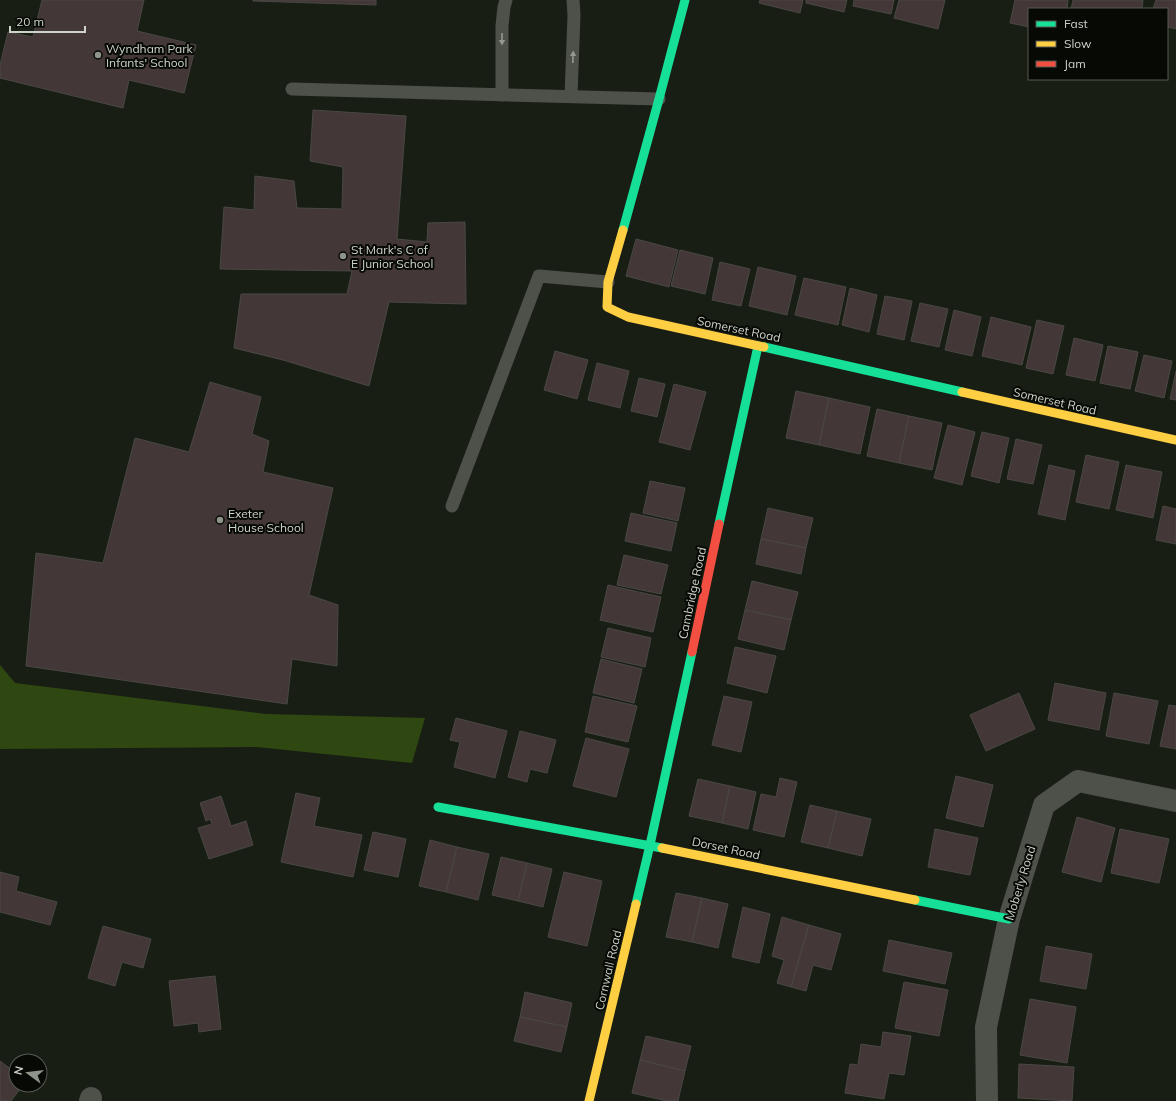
<svg xmlns="http://www.w3.org/2000/svg" width="1176" height="1101" viewBox="0 0 1176 1101" font-family="Mulish,sans-serif">
  <rect width="100%" height="100%" fill="#191e14"/>
  <!-- green -->
  <path fill="#2f4811" d="M0,665L15,683L266,714L425,718L412,763L257,747L0,749Z"/>
  <!-- building -->
  <g fill="#433737" stroke="#4a4844">
    <path d="M42,0H144L137,31L196,45L184,93L129,80L123,108L0,78V65L8,32L33,37Z"/>
    <path d="M253,0H376V5L253,1Z"/>
    <path d="M760,0H803L800,13L759,3Z"/>
    <path d="M806,0H847L844,12L806,3Z"/>
    <path d="M854,0H894L891,14L853,6Z"/>
    <path d="M899,0H945L938,29L894,18Z"/>
    <path d="M1015,0H1068L1067,9H1029V27L1010,23Z"/>
    <path d="M1073,0H1143L1142,9H1071Z"/>
    <path d="M1156,0H1176V29L1167,27V9H1153Z"/>
    <path d="M313,110L406,116L397,239L427,242L428,223L465,222L466,304L389,302L369,386L283,360L234,348L241,294H347L352,271L220,269L224,207L254,210L255,176L294,181L297,208L342,209L343,167L310,161Z"/>
    <path d="M636,239L678,250L669,287L626,276Z"/>
    <path d="M680,250L713,258L705,294L671,286Z"/>
    <path d="M720,262L750,269L741,306L712,300Z"/>
    <path d="M758,267L796,276L787,315L749,306Z"/>
    <path d="M804,278L846,287L838,325L795,315Z"/>
    <path d="M850,288L877,295L869,332L842,325Z"/>
    <path d="M885,296L912,301L904,340L877,334Z"/>
    <path d="M920,303L948,309L939,347L911,341Z"/>
    <path d="M954,310L981,317L972,356L945,350Z"/>
    <path d="M991,317L1031,327L1022,365L982,356Z"/>
    <path d="M1037,320L1064,326L1053,374L1026,368Z"/>
    <path d="M1074,338L1103,345L1095,381L1066,375Z"/>
    <path d="M1108,346L1138,352L1130,389L1100,383Z"/>
    <path d="M555,351L588,360L577,399L544,390Z"/>
    <path d="M1144,355L1172,361L1164,398L1135,391Z"/>
    <path d="M597,363L629,371L620,408L588,400Z"/>
    <path d="M1176,371V400L1170,399Z"/>
    <path d="M639,378L665,384L657,417L631,411Z"/>
    <path d="M210,382L261,397L252,434L269,441L263,472L333,488L309,595L338,605L337,666L292,659L287,704L26,666L36,553L103,563L135,438L189,452Z"/>
    <path d="M674,384L706,392L690,450L659,442Z"/>
    <path d="M796,391L829,398L819,445L786,438Z"/>
    <path d="M829,398L870,407L860,454L819,445Z"/>
    <path d="M877,409L909,416L899,463L867,456Z"/>
    <path d="M909,416L942,423L932,470L899,463Z"/>
    <path d="M948,425L975,432L962,485L934,478Z"/>
    <path d="M982,432L1009,438L999,483L971,476Z"/>
    <path d="M1016,439L1042,445L1033,484L1007,479Z"/>
    <path d="M1086,455L1119,462L1109,509L1076,502Z"/>
    <path d="M1049,465L1075,471L1065,520L1038,514Z"/>
    <path d="M1126,465L1162,472L1153,518L1116,510Z"/>
    <path d="M650,481L685,488L678,521L643,513Z"/>
    <path d="M1163,506L1176,509V544L1156,540Z"/>
    <path d="M768,508L813,518L806,548L761,539Z"/>
    <path d="M631,513L677,523L671,551L625,541Z"/>
    <path d="M761,539L806,548L801,574L756,564Z"/>
    <path d="M624,555L668,565L661,594L617,585Z"/>
    <path d="M752,581L798,592L791,620L745,610Z"/>
    <path d="M608,585L661,597L653,632L600,620Z"/>
    <path d="M745,610L791,620L784,650L738,639Z"/>
    <path d="M608,628L651,638L645,667L601,657Z"/>
    <path d="M735,647L776,656L767,693L727,683Z"/>
    <path d="M601,659L642,669L634,703L593,693Z"/>
    <path d="M1055,683L1106,693L1099,730L1048,720Z"/>
    <path d="M1019,693L1035,729L986,751L970,715Z"/>
    <path d="M1114,693L1158,701L1149,744L1106,736Z"/>
    <path d="M593,696L637,706L628,742L585,732Z"/>
    <path d="M724,696L752,702L741,752L712,745Z"/>
    <path d="M1169,705L1176,706V749L1160,746Z"/>
    <path d="M456,718L507,731L495,778L454,767L460,742L450,740Z"/>
    <path d="M520,731L556,740L547,773L530,769L527,782L508,777Z"/>
    <path d="M586,738L629,749L616,797L573,786Z"/>
    <path d="M956,776L993,785L983,827L946,818Z"/>
    <path d="M780,778L797,782L784,837L753,830L761,794L776,797Z"/>
    <path d="M698,779L730,786L722,823L689,816Z"/>
    <path d="M730,786L756,792L748,829L722,823Z"/>
    <path d="M296,793L320,798L314,826L362,835L353,877L281,862Z"/>
    <path d="M221,796L231,826L246,821L253,845L209,859L198,828L212,824L210,819L206,821L200,803Z"/>
    <path d="M810,805L837,811L828,848L801,842Z"/>
    <path d="M837,811L871,819L862,856L828,848Z"/>
    <path d="M1077,817L1115,828L1101,882L1062,872Z"/>
    <path d="M935,829L978,838L970,875L928,867Z"/>
    <path d="M1120,829L1169,839L1159,883L1111,873Z"/>
    <path d="M373,832L406,839L398,877L364,870Z"/>
    <path d="M430,840L457,847L446,892L419,886Z"/>
    <path d="M457,847L489,854L478,900L446,892Z"/>
    <path d="M501,857L527,863L518,901L492,895Z"/>
    <path d="M527,863L552,869L543,907L518,901Z"/>
    <path d="M0,872L19,877L16,891L57,902L50,925L0,912Z"/>
    <path d="M564,872L602,881L587,946L548,937Z"/>
    <path d="M676,893L702,898L692,942L666,937Z"/>
    <path d="M702,898L728,904L718,948L692,942Z"/>
    <path d="M743,907L770,914L759,963L732,957Z"/>
    <path d="M782,917L809,925L791,987L777,983L784,960L772,956Z"/>
    <path d="M809,925L841,934L831,970L813,965L806,991L791,987Z"/>
    <path d="M103,926L151,939L143,968L122,962L115,986L88,978Z"/>
    <path d="M889,940L952,953L945,984L883,971Z"/>
    <path d="M1046,946L1092,954L1086,989L1040,981Z"/>
    <path d="M215,976L221,1029L199,1032L198,1023L174,1026L169,981Z"/>
    <path d="M904,982L948,990L939,1036L895,1028Z"/>
    <path d="M525,992L572,1003L567,1027L520,1017Z"/>
    <path d="M1030,999L1076,1007L1067,1063L1020,1055Z"/>
    <path d="M520,1017L567,1027L561,1052L514,1041Z"/>
    <path d="M883,1032L911,1036L904,1075L889,1073L884,1099L845,1093L850,1064L858,1065L861,1044L881,1047Z"/>
    <path d="M646,1036L691,1046L685,1071L640,1060Z"/>
    <path d="M640,1060L685,1071L678,1101H667L632,1093Z"/>
    <path d="M0,1061L16,1073V1085H23L11,1101H0Z"/>
    <path d="M1019,1064L1074,1067L1072,1101L1018,1098Z"/>
  </g>
  <g fill="none" stroke-linecap="round" stroke-linejoin="round">
    <!-- lane -->
    <g stroke="#4e514a" stroke-width="13">
      <path d="M292,89L659,99"/>
      <path d="M502,95V26L504,7L506,0"/>
      <path d="M571,96L574,15L573,0"/>
      <path d="M452,506L539,276L608,282"/>
    </g>
    <!-- street -->
    <g stroke="#4e514a" stroke-width="22">
      <path d="M90,1101L91,1098"/>
      <path d="M987,1101L986,1027L1009,919L1044,805L1078,781L1176,801"/>
    </g>
    <!-- fast -->
    <g stroke="#16e098" stroke-width="9">
      <path d="M623,230L659,99L685,0"/>
      <path d="M764,347L962,392"/>
      <path d="M719,524L758,346"/>
      <path d="M438,807L662,848"/>
      <path d="M915,900L1009,919"/>
      <path d="M636,904L650,845L692,652"/>
    </g>
    <!-- slow -->
    <g stroke="#ffcf43" stroke-width="9">
      <path d="M623,230L608,282L607,307L628,317L764,347"/>
      <path d="M962,392L1176,440"/>
      <path d="M662,848L915,900"/>
      <path d="M589,1101L636,904"/>
    </g>
    <!-- jam -->
    <path stroke="#f24e42" stroke-width="9" d="M692,652L719,524"/>
  </g>
  <!-- one-way arrows -->
  <defs><path id="oneway-solid" d="M-6-.8H1V-3.2L6.5 0L1 3.2V.8H-6Z"/></defs>
  <g fill="#949990">
    <use href="#oneway-solid" transform="translate(502 39) rotate(90)"/>
    <use href="#oneway-solid" transform="translate(573 57) rotate(-88)"/>
  </g>
  <!-- markers -->
  <g fill="#8f948a" stroke="#060904" stroke-width="1.5">
    <circle cx="98" cy="55" r="4"/>
    <circle cx="343" cy="256" r="4"/>
    <circle cx="220" cy="520" r="4"/>
  </g>
  <g text-anchor="middle" dominant-baseline="central" stroke-width="4" stroke-linejoin="round" paint-order="stroke">
    <!-- poi labels -->
    <g font-size="12" fill="#ced4ca" stroke="#060904" text-anchor="start">
      <text x="106" y="48">Wyndham Park<tspan x="106" dy="14">Infants' School</tspan></text>
      <text x="351" y="249">St Mark's C of<tspan x="351" dy="14">E Junior School</tspan></text>
      <text x="228" y="513">Exeter<tspan x="228" dy="14">House School</tspan></text>
    </g>
    <!-- street labels -->
    <g font-size="12" fill="#ced4ca" stroke="#060904">
      <text transform="translate(739 329) rotate(12)">Somerset Road</text>
      <text transform="translate(1055 401) rotate(13)">Somerset Road</text>
      <text transform="translate(692 593) rotate(-78)">Cambridge Road</text>
      <text transform="translate(726 848) rotate(12)">Dorset Road</text>
      <text transform="translate(1020 883) rotate(-73)">Moberly Road</text>
      <text transform="translate(608 970) rotate(-77)">Cornwall Road</text>
    </g>
  </g>
  <!-- legend -->
  <rect x="1028" y="8" width="140" height="72" fill="#060904" stroke="#565a53"/>
  <rect x="1036" y="21" width="20" height="6" fill="#16e098" stroke="#565a53"/>
  <text x="1064" y="28" font-size="12" fill="#ced4ca">Fast</text>
  <rect x="1036" y="41" width="20" height="6" fill="#ffcf43" stroke="#565a53"/>
  <text x="1064" y="48" font-size="12" fill="#ced4ca">Slow</text>
  <rect x="1036" y="61" width="20" height="6" fill="#f24e42" stroke="#565a53"/>
  <text x="1064" y="68" font-size="12" fill="#ced4ca">Jam</text>
  <!-- north arrow -->
  <g transform="translate(28 1073) rotate(285)"><circle r="19" fill="#060904" stroke="#565a53"/>
  <path d="M0-3L7 15L0 10L-7 15Z" fill="#8f948a"/>
  <text y="-6" font-size="11" font-weight="bold" text-anchor="middle" fill="#ced4ca">N</text>
  </g>
  <!-- scale -->
  <path d="M10 26v6h75v-6" fill="none" stroke="#ced4ca" stroke-width="2"/>
  <text x="16" y="26" font-size="12" fill="#ced4ca" stroke="#060904" stroke-width="3" paint-order="stroke">20 m</text>
</svg>
